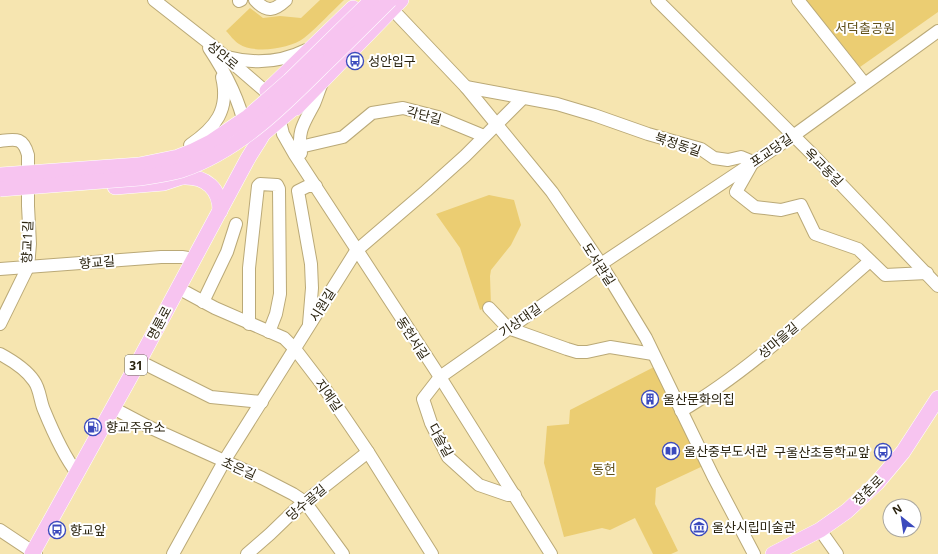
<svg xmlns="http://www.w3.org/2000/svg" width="938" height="554" viewBox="0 0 938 554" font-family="'Noto Sans','Noto Sans KR',sans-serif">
  <rect width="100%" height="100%" fill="#f6e5b0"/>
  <!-- green -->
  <g fill="#ebcd72">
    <path d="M320,0H344C330,13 318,27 304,38C290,49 254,54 239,44C234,41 230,35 226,31L250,8L263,18L280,16L301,18Z"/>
    <path d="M806,0H938V12L860,67Z"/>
    <path d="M489,195L514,200L521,225L511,245L491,270L490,276L491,306L480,310L460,248L436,214Z"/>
    <path d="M654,367L703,466L656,488L655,504L678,551L671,554H653L635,518L610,530L602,528L564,537L544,463L547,426L569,424L570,410Z"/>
  </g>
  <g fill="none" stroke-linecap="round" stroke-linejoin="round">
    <!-- minor casing -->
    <g stroke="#baa977" stroke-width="14">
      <g id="minor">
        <path d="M154,0L214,47L272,97L276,105L283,134L295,155L440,377L551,554"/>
        <path d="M255,0C267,13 274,11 286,0"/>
        <path d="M657,0L813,155L938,286"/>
        <path d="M798,0L864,83"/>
        <path d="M239,1L241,0"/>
        <path d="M392,9L466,87L552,192L601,264L646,338L713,476L754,554"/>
        <path d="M209,48C225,72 239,99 245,127"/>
        <path d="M227,57C254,64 280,63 306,50"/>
        <path d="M466,87L557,104L594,115L648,134L701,149L714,158L728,160L741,157L753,162L736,192L755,207L781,210L801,205L815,234L858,249L885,275L927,273"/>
        <path d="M0,141C16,139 23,137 28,155V206L30,244L28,267L0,324"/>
        <path d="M190,145C215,128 230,110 222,77"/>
        <path d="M300,147L343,137L372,113L403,108L438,117L484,136"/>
        <path d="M301,153C297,131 304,123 314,104C317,97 319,90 322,83"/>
        <path d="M0,269L161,257H182L194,259"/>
        <path d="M178,288L215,308L284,338L295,349L321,383L368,452L432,554"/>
        <path d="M203,302L227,252L236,224"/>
        <path d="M489,308L508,328L567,349L577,352H587L610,347L653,354"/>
        <path d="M249,324V268L258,186L260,184L277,185L279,189L280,294L276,314L269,332"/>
        <path d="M309,324L312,288L311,264L298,191L308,186H316"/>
        <path d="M0,354C13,361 26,369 34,381C40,389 40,401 44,410C53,432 63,455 77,473"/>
        <path d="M139,361L211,397L262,402"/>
        <path d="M113,408L149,427L262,478L293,494L305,502L343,554"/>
        <path d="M681,411C748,372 811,312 870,261"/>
        <path d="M515,495H508L479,485L448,457L431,423L423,399L440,377L601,264L793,136L938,31"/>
        <path d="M0,530L36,554"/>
        <path d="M820,530L837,554"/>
        <path d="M173,554L226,458L356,251L426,191L465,156L523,98"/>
        <path d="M247,554L270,534L297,508L368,452"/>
      </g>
    </g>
    <!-- major casing -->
    <g stroke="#fff" stroke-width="16">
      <g id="major">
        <path d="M267,91L353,8"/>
        <path d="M296,108L401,0"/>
        <path d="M264,133L302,101"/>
        <path d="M183,177C206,176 220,189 220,211"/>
        <path d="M115,187L164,183L191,174"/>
        <path d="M32,554L139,361L246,162C255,145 269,130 271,111"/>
        <path d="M773,554L820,530L847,511L877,483L903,452L938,398"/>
      </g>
    </g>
    <!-- minor -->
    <use href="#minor" stroke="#fff" stroke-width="12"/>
    <!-- major -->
    <use href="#major" stroke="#f7c4f0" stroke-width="15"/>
    <!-- major-bridge casing -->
    <g stroke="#fff" stroke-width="16" stroke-linecap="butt">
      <g id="major-bridge">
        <path d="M0,175L139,165L178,157L193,151L211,142L248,117L289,81L372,0"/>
        <path d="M0,189L140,178C154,176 168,174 182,170C238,151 282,107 323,66C346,44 368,22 390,0"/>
      </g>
    </g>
    <!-- major-bridge -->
    <use href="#major-bridge" stroke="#f7c4f0" stroke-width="15"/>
  </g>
  <!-- icons -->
  <defs>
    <g id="bus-ring" transform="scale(0.9)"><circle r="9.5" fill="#fff" stroke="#3b4abd" stroke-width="1.5"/><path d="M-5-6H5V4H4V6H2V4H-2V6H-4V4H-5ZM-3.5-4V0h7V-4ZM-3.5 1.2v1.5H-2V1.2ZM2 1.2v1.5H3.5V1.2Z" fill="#3b4abd"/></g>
    <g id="building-ring" transform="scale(0.9)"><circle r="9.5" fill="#fff" stroke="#3b4abd" stroke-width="1.5"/><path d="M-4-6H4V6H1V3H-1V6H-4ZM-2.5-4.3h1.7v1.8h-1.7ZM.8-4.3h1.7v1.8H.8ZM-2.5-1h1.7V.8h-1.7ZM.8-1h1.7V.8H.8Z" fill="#3b4abd"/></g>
    <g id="fuel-ring" transform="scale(0.9)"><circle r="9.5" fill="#fff" stroke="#3b4abd" stroke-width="1.5"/><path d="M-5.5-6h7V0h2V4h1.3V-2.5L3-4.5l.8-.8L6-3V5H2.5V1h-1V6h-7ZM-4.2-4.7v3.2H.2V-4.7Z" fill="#3b4abd"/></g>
    <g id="library-ring" transform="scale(0.9)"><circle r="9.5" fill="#fff" stroke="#3b4abd" stroke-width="1.5"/><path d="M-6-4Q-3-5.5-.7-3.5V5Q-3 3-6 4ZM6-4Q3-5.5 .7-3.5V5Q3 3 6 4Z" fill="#3b4abd"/></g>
    <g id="museum-ring" transform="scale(0.9)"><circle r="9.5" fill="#fff" stroke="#3b4abd" stroke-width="1.5"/><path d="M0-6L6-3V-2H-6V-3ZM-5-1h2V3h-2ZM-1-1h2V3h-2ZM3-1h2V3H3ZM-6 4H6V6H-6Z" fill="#3b4abd"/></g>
  </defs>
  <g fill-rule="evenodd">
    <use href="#bus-ring" x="355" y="61"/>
    <use href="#building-ring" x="650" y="399"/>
    <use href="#fuel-ring" x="93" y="427"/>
    <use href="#library-ring" x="671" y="451"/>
    <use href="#bus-ring" x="883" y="452"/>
    <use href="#museum-ring" x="699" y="527"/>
    <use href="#bus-ring" x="57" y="530"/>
  </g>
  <g text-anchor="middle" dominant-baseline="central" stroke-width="4" stroke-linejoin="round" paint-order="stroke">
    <!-- shield labels -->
    <rect fill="#fff" stroke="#6a6557" stroke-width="1" x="125" y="355" width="22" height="20" rx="3"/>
    <g font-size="12" font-weight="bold" fill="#2a230f">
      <text x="136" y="365">31</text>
    </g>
    <!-- park labels -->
    <g font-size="13" fill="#62511b" stroke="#fff">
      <text x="865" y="28">서덕출공원</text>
      <text x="604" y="469">동헌</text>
    </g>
    <!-- street labels -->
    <g font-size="13" fill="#2a230f" stroke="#fff">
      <text transform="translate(223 55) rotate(40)">성안로</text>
      <text transform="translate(424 115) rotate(15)">각단길</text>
      <text transform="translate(678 144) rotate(18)">북정동길</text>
      <text transform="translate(771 150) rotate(-34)">포교당길</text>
      <text transform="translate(824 167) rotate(45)">옥교동길</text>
      <text transform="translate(27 242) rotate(-88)">향교1길</text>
      <text transform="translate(97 262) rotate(-5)">향교길</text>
      <text transform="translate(599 264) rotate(57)">도서관길</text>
      <text transform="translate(322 305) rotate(-58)">시원길</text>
      <text transform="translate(520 320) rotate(-35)">기상대길</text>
      <text transform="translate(159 323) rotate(-62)">명륜로</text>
      <text transform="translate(413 338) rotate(57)">동헌서길</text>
      <text transform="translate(778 340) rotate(-40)">성마을길</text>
      <text transform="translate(329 395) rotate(55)">지예길</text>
      <text transform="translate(441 440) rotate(61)">다슬길</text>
      <text transform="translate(239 468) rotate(24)">초은길</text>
      <text transform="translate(868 490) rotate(-45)">장춘로</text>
      <text transform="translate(306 502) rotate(-40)">당수골길</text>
    </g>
    <!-- poi labels -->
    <g font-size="13" fill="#2a230f" stroke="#fff" text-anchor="start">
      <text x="368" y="61">성안입구</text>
      <text x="663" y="399">울산문화의집</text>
      <text x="106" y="427">향교주유소</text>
      <text x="684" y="451">울산중부도서관</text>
      <text x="870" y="452" text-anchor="end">구울산초등학교앞</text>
      <text x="712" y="527">울산시립미술관</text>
      <text x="70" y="530">향교앞</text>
    </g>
  </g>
  <!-- north arrow -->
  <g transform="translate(902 518) rotate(330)"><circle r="19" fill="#ffffff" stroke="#aaa79f"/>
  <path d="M0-3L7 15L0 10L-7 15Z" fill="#3b4abd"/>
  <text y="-6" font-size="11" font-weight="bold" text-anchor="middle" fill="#2a230f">N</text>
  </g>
</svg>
